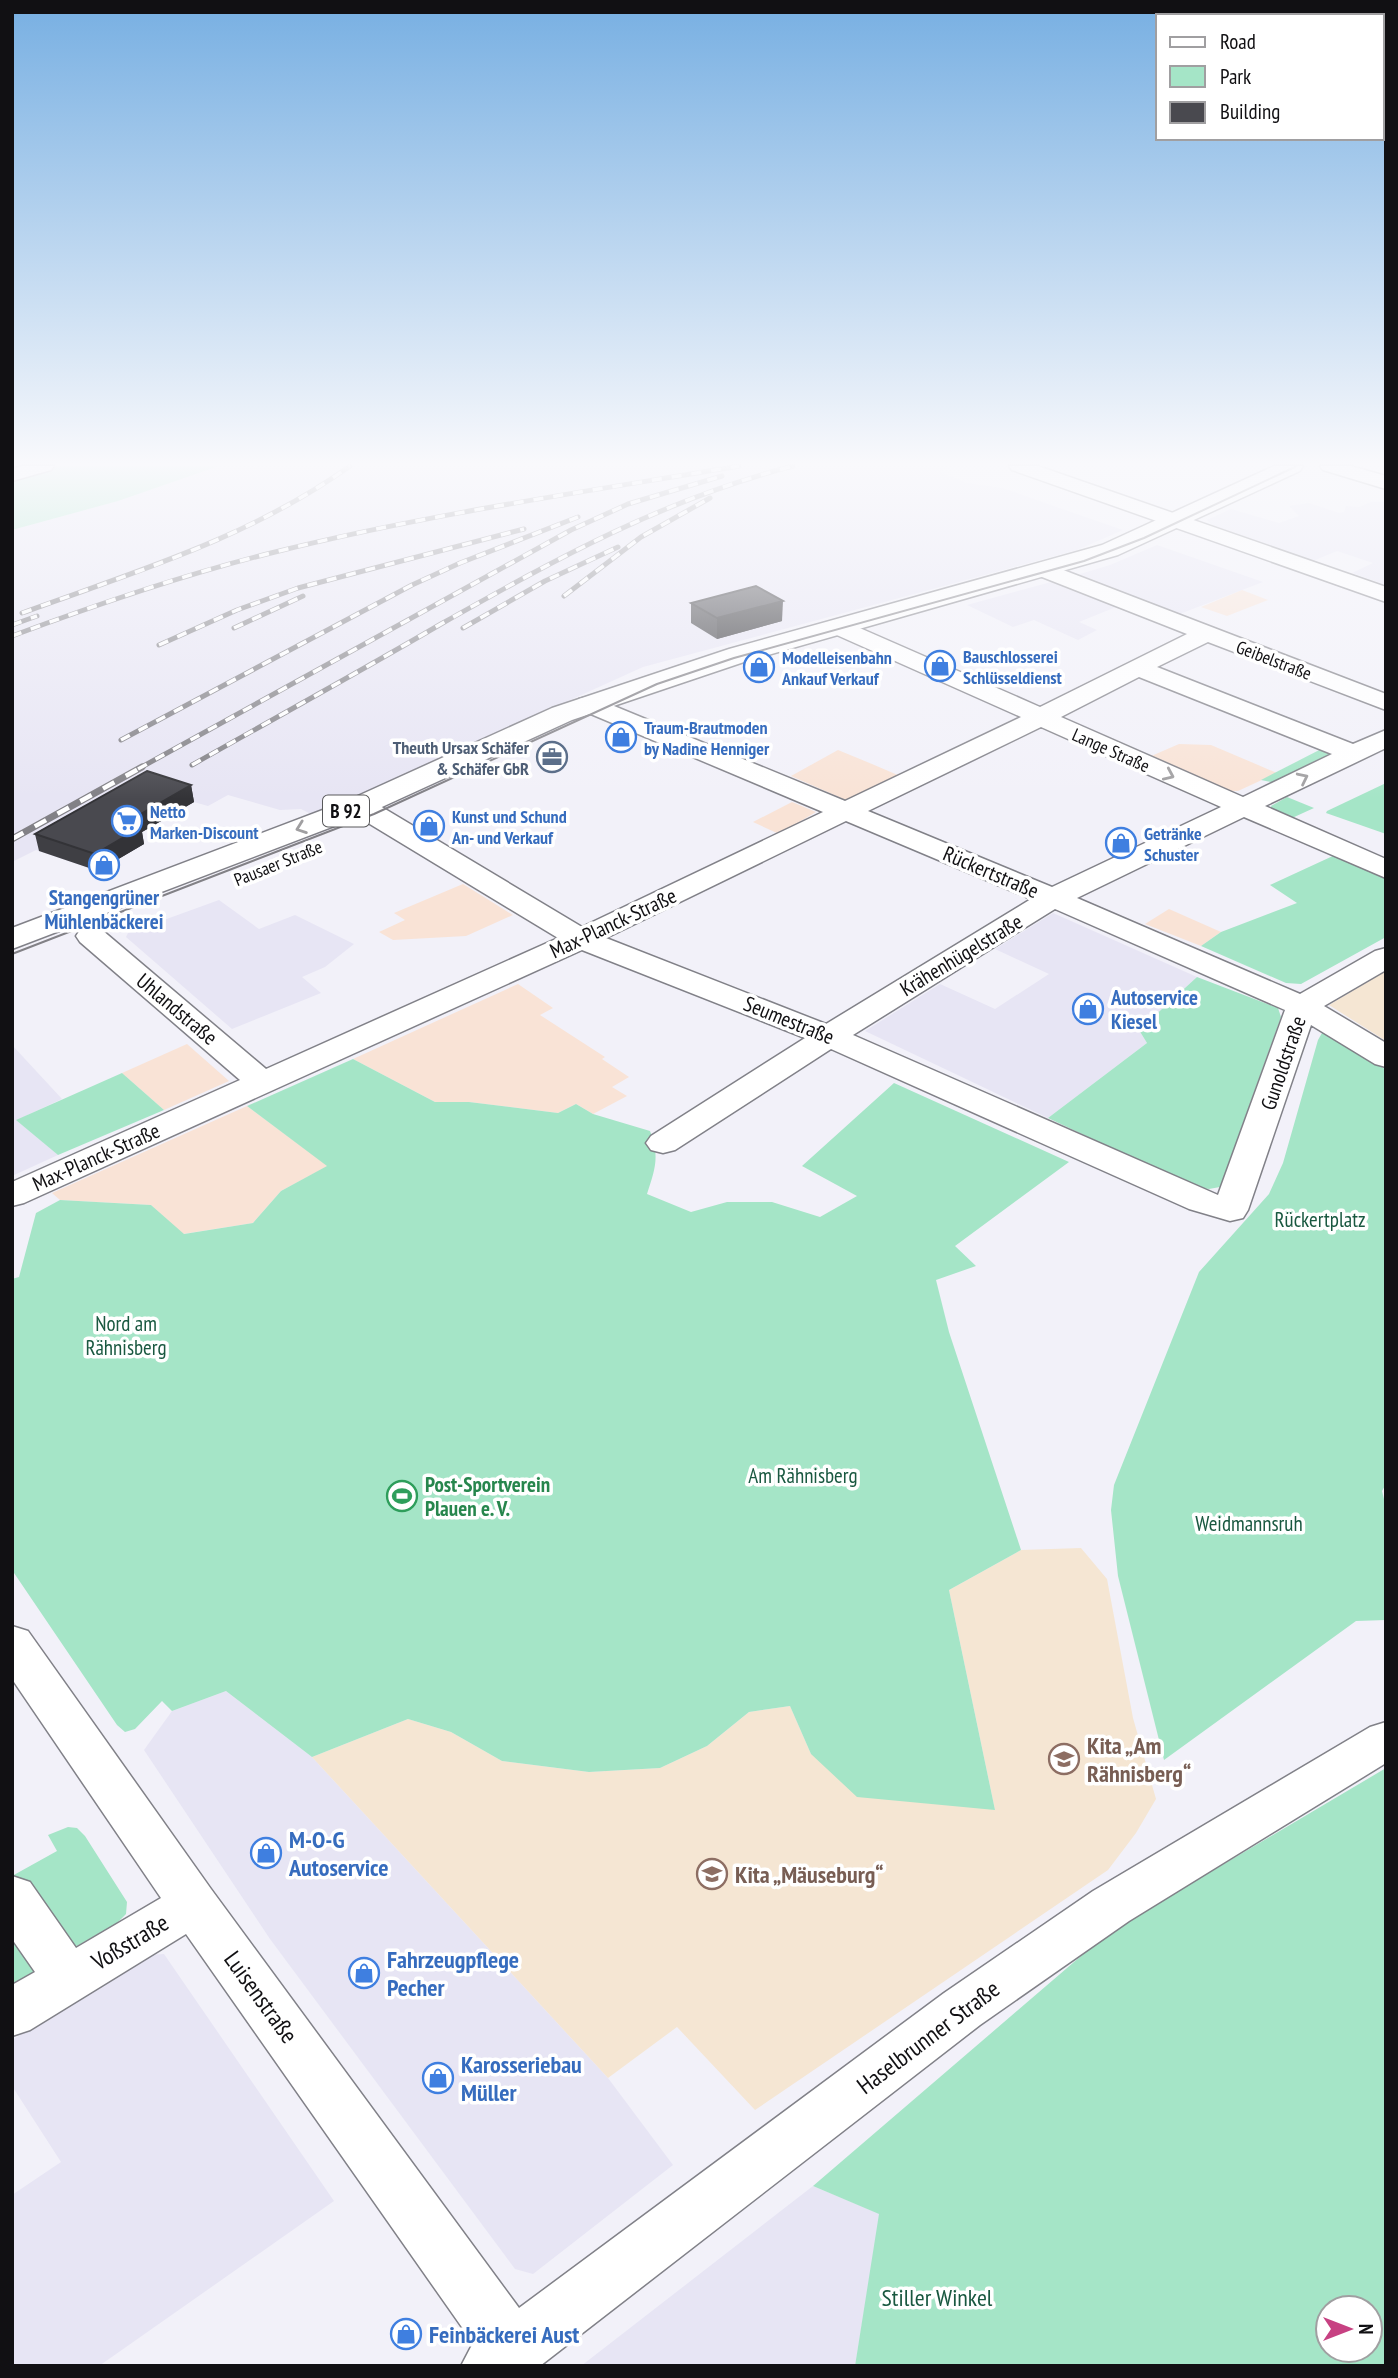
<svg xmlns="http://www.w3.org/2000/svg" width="1398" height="2378" viewBox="0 0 1398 2378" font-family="'PT Sans Narrow',sans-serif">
  <rect width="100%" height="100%" fill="#f2f1f9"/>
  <!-- built -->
  <g fill="#e7e5f4">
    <path d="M219,466H951L941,472L967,483L1002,488L1123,530L1077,550L643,667L315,816L301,809L280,810L228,795L208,806L194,802L130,839L144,844L98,871L36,850L12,862V530L118,501Z"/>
    <path d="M1371,502H1386V585L1352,573L1373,563L1337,551L1313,561L1212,525L1207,520L1231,509L1279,523L1299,516L1289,506L1309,503L1339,513L1344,512L1346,506L1359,507Z"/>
    <path d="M1157,545L1263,582L1177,615L1079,578L1080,574L1110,565Z"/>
    <path d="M1051,582L1116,607L1079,622L1097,630L1078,640L1034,620L1013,627L967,605Z"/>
    <path d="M219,900L259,929L295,915L354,944L325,967L302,977L321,993L232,1029L126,937L128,933Z"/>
    <path d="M1053,913L1197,977L1139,1030L1147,1043L1048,1118L865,1031L940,984L995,1009L1049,974L995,949Z"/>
    <path d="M12,1045L62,1099L17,1120L58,1155L12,1176Z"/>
    <path d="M226,1691L312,1757L608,2078L673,2165L533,2274L515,2269L270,1939L144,1750L172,1711Z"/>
    <path d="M164,1954L334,2201L99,2366H12V2195L61,2162L12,2086V2040L149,1955Z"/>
    <path d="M813,2186L880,2214L855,2366H581Z"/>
  </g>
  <!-- industrial -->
  <g fill="#f9e3d6">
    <path d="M1242,590L1268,600L1227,616L1201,607Z"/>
    <path d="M1179,744L1211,745L1277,773L1238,791H1225L1149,757Z"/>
    <path d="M838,750L872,764L900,776L848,801L791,776Z"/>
    <path d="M792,802L816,812L779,834L753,822Z"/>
    <path d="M463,884L513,915L466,936L393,940L379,932L405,920L394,913Z"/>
    <path d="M1169,909L1221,932L1201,946L1145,924Z"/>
    <path d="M518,984L553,1008L540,1015L605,1057L602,1059L629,1077L612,1087L627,1096L593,1114L576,1104L558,1113L469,1102H435L353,1059Z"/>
    <path d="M187,1044L229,1081L164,1110L122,1073Z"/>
    <path d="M247,1106L328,1166L281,1191L253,1223L183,1234L151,1205L60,1200L52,1193Z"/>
  </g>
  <!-- education -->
  <g fill="#f5e6d3">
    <path d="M1386,971V1041L1329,1005Z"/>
    <path d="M1081,1548L1107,1579L1133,1718L1156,1799L1136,1833L1108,1870L755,2110L677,2027L608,2078L312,1757L408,1719L451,1732L502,1761L589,1772L660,1768L707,1746L749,1712L790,1706L811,1754L995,1810L949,1590L1021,1550Z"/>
  </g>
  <!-- green -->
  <g fill="#a5e5c7" fill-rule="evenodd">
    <path d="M12,466H219L118,501L12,530Z"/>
    <path d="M1327,746L1336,752L1275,783L1261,780Z"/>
    <path d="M1386,783V834L1326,813L1327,811Z"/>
    <path d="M1287,797L1314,808L1292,818L1272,809L1271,806Z"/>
    <path d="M1335,855L1386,879V937L1301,984L1286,983L1201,946L1221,932L1297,903L1270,885Z"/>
    <path d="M1197,977L1278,1008L1281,1017L1220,1187L1209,1189L1194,1187L1048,1118L1147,1043L1139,1030Z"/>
    <path d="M1322,1033L1340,1037L1386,1070V1484L1382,1491L1386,1507V1620L1356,1621L1164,1760L1118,1576L1111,1510L1114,1485L1199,1272L1269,1194L1283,1163L1318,1040Z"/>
    <path d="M353,1059L435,1102H469L558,1113L576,1104L593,1114L650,1131C660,1157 655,1169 647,1194L691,1212L727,1202H772L820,1217L857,1196L802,1166L894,1083L1069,1162L955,1246L976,1266L936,1280L949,1332L1021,1550L949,1590L995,1810L857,1797L811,1754L790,1706L749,1712L707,1746L660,1768L589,1772L502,1761L451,1732L408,1719L312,1757L226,1691L172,1711L162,1701L135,1729L125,1732L117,1725L12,1570V1279L19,1277L36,1213L60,1200L151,1205L184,1234L253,1223L281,1191L327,1166L247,1106Z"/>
    <path d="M122,1073L164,1110L58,1155L16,1120Z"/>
    <path d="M1386,1768V2366H855L879,2214L813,2186L1109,1932ZM1328,2308H1370V2350H1328Z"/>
    <path d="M68,1827L77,1828L85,1836L127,1902L126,1914L117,1923L77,1946L68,1944L12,1887V1876L57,1851L48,1835Z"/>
    <path d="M12,1926L45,1966L12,1985Z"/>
  </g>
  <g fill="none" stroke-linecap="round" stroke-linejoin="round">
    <!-- minor casing -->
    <g stroke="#818188" stroke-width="3">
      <g id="minor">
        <path d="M22,466H54L51,470L12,481V469Z"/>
        <path d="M1009,466H1038L1386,587V602L1012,470Z"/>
        <path d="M1320,466H1351L1386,476V489L1323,470Z"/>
        <path d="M1045,563L1386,694V710L1208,642L1157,667L1353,744L1386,730V748L1265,806L1386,859V878L1244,817L1077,898L1300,994L1375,951L1386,948V970L1324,1006L1386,1043V1067L1375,1064L1311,1025L1248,1210L1243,1218L1230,1221L1189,1209L831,1049L675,1150L663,1153L651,1150L646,1143L651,1136L805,1038L582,950L24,1203L12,1206V1182L240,1080L80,942L76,936L80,930L91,927L102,930L266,1069L558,938L350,812L346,806L350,800L360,798L370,800L582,927L823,812L579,709L576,704L579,699L588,697L597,699L845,801L1021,717L830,632L826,627L830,622H846L1040,707L1187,634L1037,575L1034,570L1037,565ZM1139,677L1332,754L1243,797L1061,717ZM1041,727L1221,807L1052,887L868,811ZM846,821L1031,899L826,1024L606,938ZM1055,909L1285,1010L1218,1195L853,1035Z"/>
        <path d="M12,1626L28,1631L211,1889L519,2308L944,1993L1093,1891L1370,1727L1386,1722V1763L1129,1921L980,2025L540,2366H461L473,2343L186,1934L30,2030L12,2036V1985L35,1972L12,1939V1876L30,1882L76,1948L161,1898L12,1679Z"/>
      </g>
    </g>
    <!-- major casing -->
    <g stroke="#818188" stroke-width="3">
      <path id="major" d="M1274,466H1303L1300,471L1118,555L747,661L572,720L371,812L12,949V928L349,800L552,708L729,649L1102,545Z"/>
    </g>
    <!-- minor -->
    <use href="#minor" fill="#fff" fill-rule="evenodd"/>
    <!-- major -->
    <use href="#major" fill="#fff" fill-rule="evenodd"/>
    <!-- tram -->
    <path stroke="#828186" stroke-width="2" d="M12,954L374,814L657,684L734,658L1084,561L1144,538L1297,466"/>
    <!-- rail-far1 casing -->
    <g stroke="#828186" stroke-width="5">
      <g id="rail-far1">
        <path d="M564,596L641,537L710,498"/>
        <path d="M22,613C137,571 249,538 350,466"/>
        <path d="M12,625L37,616"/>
        <path d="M234,628L303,596"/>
        <path d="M463,628L545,581L618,547"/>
        <path d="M12,636C98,604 185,574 275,552C428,514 584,492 739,466"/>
        <path d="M159,645L237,610L298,588L524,529"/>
        <path d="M121,740L412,585L460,563L578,517"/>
        <path d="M192,765C275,718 359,672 441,624C558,558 662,500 793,466"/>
        <path d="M138,769L571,530L628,504L722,476"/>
      </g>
    </g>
    <!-- rail casing -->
    <g stroke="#828186" stroke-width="7">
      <path id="rail" d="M12,839L142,767"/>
    </g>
    <!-- rail-far1 -->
    <use href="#rail-far1" stroke="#fff" stroke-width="3.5" stroke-dasharray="10" stroke-linecap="butt"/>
    <!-- rail -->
    <use href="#rail" stroke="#fff" stroke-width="4.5" stroke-dasharray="13" stroke-linecap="butt"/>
  </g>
  <!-- wall -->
  <g fill="#3f3f44">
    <path d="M691,603L782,621L717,639L691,623Z"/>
    <path d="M191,785L194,802L142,832L144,844L98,871L39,851L35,834Z"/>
  </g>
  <!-- shaded-wall -->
  <g fill="#333337">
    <path d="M783,601L782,621L717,639V618Z"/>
    <path d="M191,785L194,802L142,832L144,844L98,871L95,854L127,822Z"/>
  </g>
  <!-- building -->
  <g fill="#49494f" stroke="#333337" stroke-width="2">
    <path d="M756,586L783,601L717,618L691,603Z"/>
    <path d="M147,771L191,785L127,822L141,827L95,854L35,834Z"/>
  </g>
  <!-- one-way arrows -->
  <defs><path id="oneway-chevron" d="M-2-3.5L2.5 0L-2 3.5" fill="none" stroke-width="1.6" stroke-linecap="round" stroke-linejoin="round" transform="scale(1.75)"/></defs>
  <g stroke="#a09fa1">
    <use href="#oneway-chevron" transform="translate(1169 775) rotate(24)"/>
    <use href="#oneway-chevron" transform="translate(1303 778) rotate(-26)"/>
    <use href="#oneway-chevron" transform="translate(301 828) rotate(160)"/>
  </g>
  <!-- sky -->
  <linearGradient id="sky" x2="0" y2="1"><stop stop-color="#77afe2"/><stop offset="0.58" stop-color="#f9f9fc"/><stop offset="1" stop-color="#f9f9fc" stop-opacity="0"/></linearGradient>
  <rect width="1398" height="799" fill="url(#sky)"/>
  <!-- icons -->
  <defs>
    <g id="shop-ring" transform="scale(1.575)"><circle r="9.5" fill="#fff" stroke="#3f7fe0" stroke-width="1.5"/><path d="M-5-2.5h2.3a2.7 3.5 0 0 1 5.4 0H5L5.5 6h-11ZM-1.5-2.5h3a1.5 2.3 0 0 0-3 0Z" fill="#3f7fe0"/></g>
    <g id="office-ring" transform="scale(1.575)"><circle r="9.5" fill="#fff" stroke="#5c6f8a" stroke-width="1.5"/><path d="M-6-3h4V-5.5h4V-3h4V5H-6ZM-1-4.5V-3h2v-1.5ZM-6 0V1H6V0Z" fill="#5c6f8a"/></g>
    <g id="supermarket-ring" transform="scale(1.575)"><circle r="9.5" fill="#fff" stroke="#3f7fe0" stroke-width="1.5"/><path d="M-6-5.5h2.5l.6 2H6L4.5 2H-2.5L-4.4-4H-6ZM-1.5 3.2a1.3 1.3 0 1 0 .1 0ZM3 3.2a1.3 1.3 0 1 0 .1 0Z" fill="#3f7fe0"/></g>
    <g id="stadium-ring" transform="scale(1.575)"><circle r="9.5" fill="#fff" stroke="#2e9e5b" stroke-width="1.5"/><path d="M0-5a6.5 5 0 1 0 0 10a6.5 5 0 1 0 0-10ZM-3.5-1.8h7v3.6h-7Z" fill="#2e9e5b"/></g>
    <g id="school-ring" transform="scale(1.575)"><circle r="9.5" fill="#fff" stroke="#8d6e63" stroke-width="1.5"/><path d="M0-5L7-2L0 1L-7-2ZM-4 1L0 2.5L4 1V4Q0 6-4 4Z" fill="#8d6e63"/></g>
  </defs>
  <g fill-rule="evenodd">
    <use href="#shop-ring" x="940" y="666"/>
    <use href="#shop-ring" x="759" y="667"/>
    <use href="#shop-ring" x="621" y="737"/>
    <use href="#office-ring" x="552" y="757"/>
    <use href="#supermarket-ring" x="127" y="821"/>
    <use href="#shop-ring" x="429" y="826"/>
    <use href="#shop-ring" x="1121" y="843"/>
    <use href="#shop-ring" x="104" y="865"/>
    <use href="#shop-ring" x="1088" y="1009"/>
    <use href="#stadium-ring" x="402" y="1496"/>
    <use href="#school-ring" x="1064" y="1759"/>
    <use href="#shop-ring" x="266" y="1853"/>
    <use href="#school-ring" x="712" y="1874"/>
    <use href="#shop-ring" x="364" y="1973"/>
    <use href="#shop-ring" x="438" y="2078"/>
    <use href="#shop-ring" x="406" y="2334"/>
  </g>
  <g text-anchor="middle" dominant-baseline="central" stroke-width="7" stroke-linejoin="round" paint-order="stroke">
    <!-- far-shop labels -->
    <g font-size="18" font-weight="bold" fill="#366cbe" stroke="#fff" text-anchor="start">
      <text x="963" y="656">Bauschlosserei<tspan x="963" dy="21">Schlüsseldienst</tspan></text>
      <text x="782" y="657">Modelleisenbahn<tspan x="782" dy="21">Ankauf Verkauf</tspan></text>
      <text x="644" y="727">Traum-Brautmoden<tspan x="644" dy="21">by Nadine Henniger</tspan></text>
      <text x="150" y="811">Netto<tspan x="150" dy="21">Marken-Discount</tspan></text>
      <text x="452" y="816">Kunst und Schund<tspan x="452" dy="21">An- und Verkauf</tspan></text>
      <text x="1144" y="833">Getränke<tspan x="1144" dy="21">Schuster</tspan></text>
    </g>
    <!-- far-street labels -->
    <g font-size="18" fill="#111013" stroke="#fff">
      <text transform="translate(1274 660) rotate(21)">Geibelstraße</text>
      <text transform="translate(1111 750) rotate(24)">Lange Straße</text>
      <text transform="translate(278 863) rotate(-22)">Pausaer Straße</text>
    </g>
    <!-- far-service labels -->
    <g font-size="18" font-weight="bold" fill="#4e5e75" stroke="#fff" text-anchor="end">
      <text x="529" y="747">Theuth Ursax Schäfer<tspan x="529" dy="21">&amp; Schäfer GbR</tspan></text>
    </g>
    <!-- shield labels -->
    <rect fill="#fff" stroke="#58585a" stroke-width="2" x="323" y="795.5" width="46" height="31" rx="5"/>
    <g font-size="19" font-weight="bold" fill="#111013">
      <text x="346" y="811">B 92</text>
    </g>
    <!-- street labels -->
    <g font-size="21" fill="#111013" stroke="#fff">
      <text transform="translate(991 872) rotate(23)">Rückertstraße</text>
      <text transform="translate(613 923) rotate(-25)">Max-Planck-Straße</text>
      <text transform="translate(961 955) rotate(-31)">Krähenhügelstraße</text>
      <text transform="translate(177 1009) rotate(40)">Uhlandstraße</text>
      <text transform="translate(789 1020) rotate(22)">Seumestraße</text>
      <text transform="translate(1283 1063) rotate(-71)">Gunoldstraße</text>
      <text transform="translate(96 1157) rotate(-24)">Max-Planck-Straße</text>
    </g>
    <!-- shop labels -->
    <g font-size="21" font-weight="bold" fill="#366cbe" stroke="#fff">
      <text x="104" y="897">Stangengrüner<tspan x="104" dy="24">Mühlenbäckerei</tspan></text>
      <text x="1111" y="997" text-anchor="start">Autoservice<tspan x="1111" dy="24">Kiesel</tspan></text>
    </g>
    <!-- park labels -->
    <g font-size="21" fill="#195840" stroke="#fff">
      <text x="1320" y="1219">Rückertplatz</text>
      <text x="126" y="1323">Nord am<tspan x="126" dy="24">Rähnisberg</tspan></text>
      <text x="803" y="1475">Am Rähnisberg</text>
      <text x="1249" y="1523">Weidmannsruh</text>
    </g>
    <!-- leisure labels -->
    <g font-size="21" font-weight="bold" fill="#27864d" stroke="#fff" text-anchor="start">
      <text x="425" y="1484">Post-Sportverein<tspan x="425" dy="24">Plauen e. V.</tspan></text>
    </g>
    <!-- near-education labels -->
    <g font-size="24" font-weight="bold" fill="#785e54" stroke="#fff" text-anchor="start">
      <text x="1087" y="1745">Kita „Am<tspan x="1087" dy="28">Rähnisberg“</tspan></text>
      <text x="735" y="1874">Kita „Mäuseburg“</text>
    </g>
    <!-- near-shop labels -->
    <g font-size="24" font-weight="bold" fill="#366cbe" stroke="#fff" text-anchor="start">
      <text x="289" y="1839">M-O-G<tspan x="289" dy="28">Autoservice</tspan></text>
      <text x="387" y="1959">Fahrzeugpflege<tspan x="387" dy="28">Pecher</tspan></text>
      <text x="461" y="2064">Karosseriebau<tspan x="461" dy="28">Müller</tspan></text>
      <text x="429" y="2334">Feinbäckerei Aust</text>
    </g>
    <!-- near-street labels -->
    <g font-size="24" fill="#111013" stroke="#fff">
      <text transform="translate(130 1942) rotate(-31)">Voßstraße</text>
      <text transform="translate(261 1997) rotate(54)">Luisenstraße</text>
      <text transform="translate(928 2037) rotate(-37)">Haselbrunner Straße</text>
    </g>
    <!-- near-park labels -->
    <g font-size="24" fill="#195840" stroke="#fff">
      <text x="937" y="2297">Stiller Winkel</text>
    </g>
  </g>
  <!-- border -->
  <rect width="1398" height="2378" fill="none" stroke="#111013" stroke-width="28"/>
  <!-- legend -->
  <rect x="1156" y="14" width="228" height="126" fill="#ffffff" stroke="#a09fa1" stroke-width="2"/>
  <rect x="1170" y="37" width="35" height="10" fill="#ffffff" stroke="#a09fa1" stroke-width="2"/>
  <text x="1220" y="49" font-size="21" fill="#111013">Road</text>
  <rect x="1170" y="66" width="35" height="21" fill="#a5e5c7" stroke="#a09fa1" stroke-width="2"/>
  <text x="1220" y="84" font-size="21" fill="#111013">Park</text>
  <rect x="1170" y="102" width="35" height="21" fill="#49494f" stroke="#a09fa1" stroke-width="2"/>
  <text x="1220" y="119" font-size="21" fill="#111013">Building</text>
  <!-- north arrow -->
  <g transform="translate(1349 2329) rotate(90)"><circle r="33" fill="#ffffff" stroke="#a09fa1" stroke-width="2"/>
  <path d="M0-5L12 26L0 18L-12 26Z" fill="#c74182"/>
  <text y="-10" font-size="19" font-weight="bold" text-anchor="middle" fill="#111013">N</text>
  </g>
</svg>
